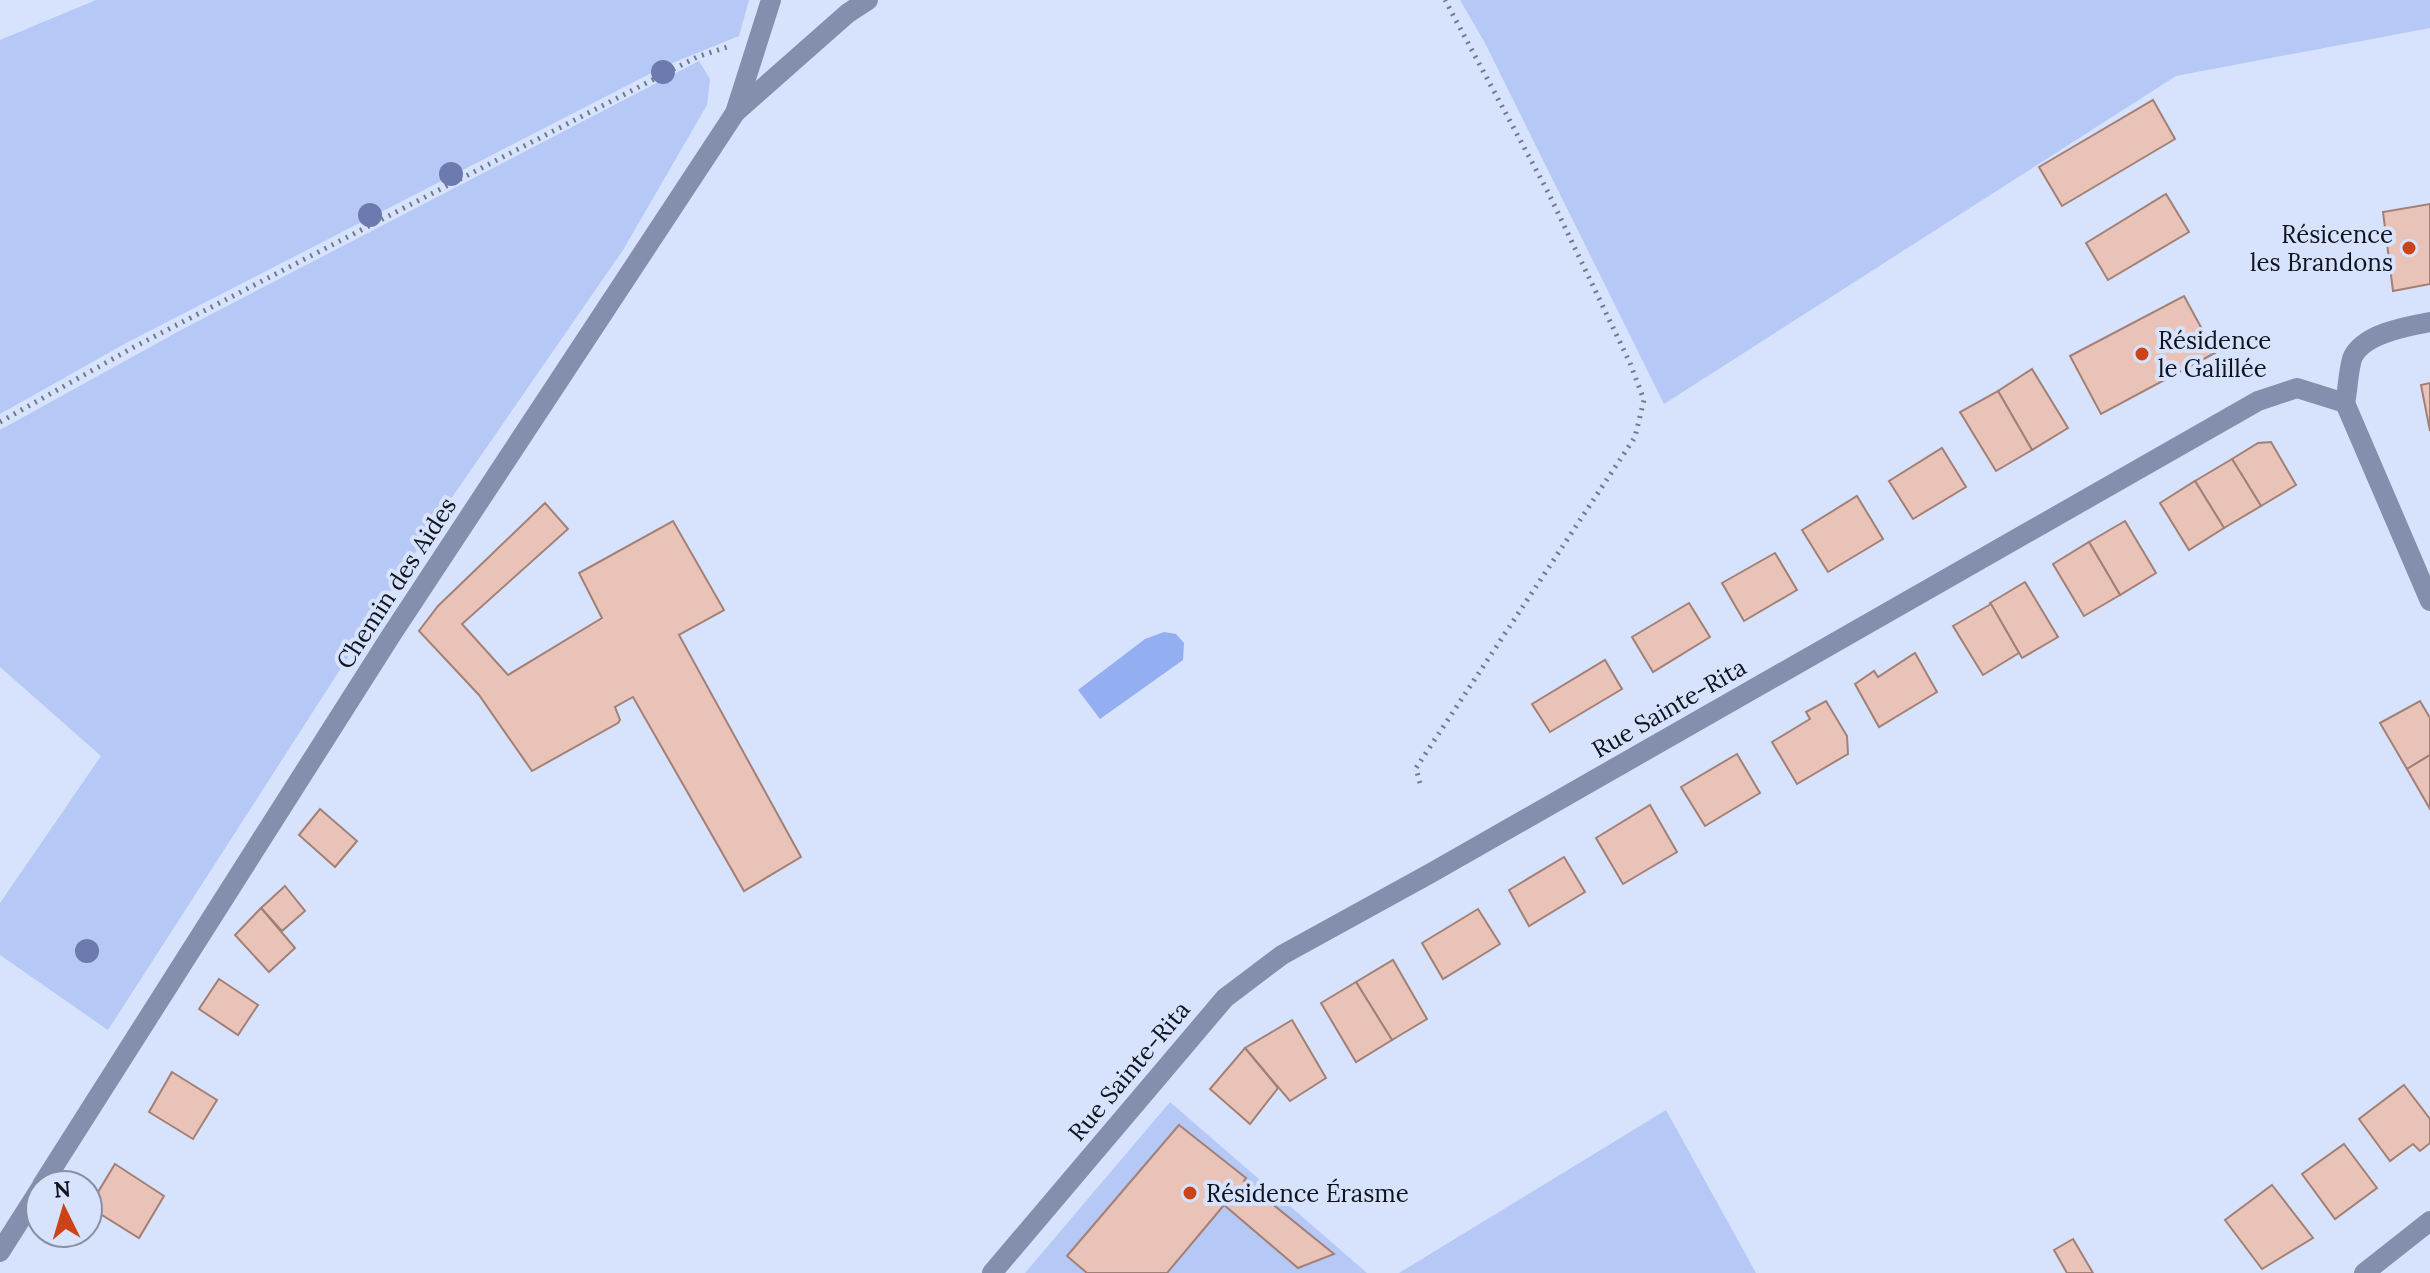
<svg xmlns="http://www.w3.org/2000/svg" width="2430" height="1273" viewBox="0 0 2430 1273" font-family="Lora,serif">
  <rect width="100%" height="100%" fill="#d7e2fc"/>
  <!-- green -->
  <g fill="#b6c8f5">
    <path d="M96,0H749L739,36L665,66L128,342L0,414V40Z"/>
    <path d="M1460,0H2430V28L2176,76L1664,404L1485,43Z"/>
    <path d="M699,61L710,79L707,105L623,250L437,519L108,1030L0,955V903L101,756L0,667V430L181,330Z"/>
    <path d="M1170,1102L1367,1273H1025Z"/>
    <path d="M1666,1110L1756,1273H1399Z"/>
  </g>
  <!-- water -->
  <path fill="#94aef2" d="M1164,632L1176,634L1184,643L1183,660L1100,719L1078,690L1145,639Z"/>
  <!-- building -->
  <g fill="#e9c3b8" stroke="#a38076" stroke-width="2">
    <path d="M2153,100L2175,139L2062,206L2039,167Z"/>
    <path d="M2166,194L2189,232L2108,280L2086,243Z"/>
    <path d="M2430,204V284L2393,291L2383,212Z"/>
    <path d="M2184,296L2215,353L2101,414L2070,356Z"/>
    <path d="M2032,369L2068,428L2032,450L1998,391Z"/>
    <path d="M2430,383V431L2421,385Z"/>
    <path d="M1998,391L2032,450L1996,471L1960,412Z"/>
    <path d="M2271,442L2296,485L2261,506L2232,459L2258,443Z"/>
    <path d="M1942,448L1966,487L1913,519L1889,481Z"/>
    <path d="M2232,459L2261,506L2224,528L2195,481Z"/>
    <path d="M2195,481L2224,528L2189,550L2160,503Z"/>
    <path d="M1857,496L1883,539L1828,572L1802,530Z"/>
    <path d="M545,503L568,529L462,624L508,675L602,618L579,573L673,521L724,610L679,635L801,857L744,891L633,697L615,707L620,720L618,723L532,771L479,695L419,631L438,606Z"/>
    <path d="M2125,521L2156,573L2120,595L2089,542Z"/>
    <path d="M2089,542L2120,595L2084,616L2053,564Z"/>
    <path d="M1775,553L1797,590L1744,621L1722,583Z"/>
    <path d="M2025,582L2058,637L2022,658L1990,603Z"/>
    <path d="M1689,603L1710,637L1653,672L1632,637Z"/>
    <path d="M1991,604L2019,653L1983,675L1953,626Z"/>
    <path d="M1915,653L1937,692L1879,727L1855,684L1874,671L1878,677Z"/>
    <path d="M1605,660L1622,689L1550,732L1532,704Z"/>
    <path d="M1826,701L1847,736L1848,754L1797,784L1772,742L1810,719L1806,712Z"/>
    <path d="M2420,701L2430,718V755L2407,769L2380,723Z"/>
    <path d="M1737,754L1760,793L1705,826L1681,787Z"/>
    <path d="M2430,755V809L2407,769Z"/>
    <path d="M1650,805L1677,852L1623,884L1596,838Z"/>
    <path d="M320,809L357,841L335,867L299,835Z"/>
    <path d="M1564,857L1585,892L1529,926L1509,890Z"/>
    <path d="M285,886L305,911L282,931L261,908Z"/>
    <path d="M261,908L295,948L269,972L235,935Z"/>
    <path d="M1478,909L1500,944L1443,979L1422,943Z"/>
    <path d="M1393,960L1427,1019L1392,1040L1356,982Z"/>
    <path d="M219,979L258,1005L238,1035L199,1009Z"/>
    <path d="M1356,982L1392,1040L1356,1062L1321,1003Z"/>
    <path d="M1292,1020L1326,1078L1290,1101L1245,1048Z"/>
    <path d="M1245,1048L1278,1088L1250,1124L1210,1089Z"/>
    <path d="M172,1072L217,1100L193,1139L149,1112Z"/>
    <path d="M2404,1085L2430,1119V1143L2420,1151L2413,1144L2390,1161L2359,1119Z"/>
    <path d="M1179,1125L1246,1178L1244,1181L1334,1254L1298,1268L1224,1205L1167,1273H1087L1067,1256Z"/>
    <path d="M2344,1144L2377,1188L2335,1219L2302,1174Z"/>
    <path d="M115,1164L164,1196L139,1238L89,1207Z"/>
    <path d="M2272,1185L2313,1238L2262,1269L2225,1220Z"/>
    <path d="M2073,1239L2093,1273H2067L2054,1250Z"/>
  </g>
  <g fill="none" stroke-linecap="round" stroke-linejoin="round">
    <!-- path -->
    <g stroke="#737a8d" stroke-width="5" stroke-dasharray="2 6" stroke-linecap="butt">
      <path d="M0,422L134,347L697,57L727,47"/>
      <path d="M1420,783L1416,768L1635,437L1644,400L1630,363L1548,192L1445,0"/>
    </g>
    <!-- minor -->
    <g stroke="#848fad" stroke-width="20">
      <path d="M737,111L848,13L868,0"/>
      <path d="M2345,403L2430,601"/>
      <path d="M2345,403C2348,389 2348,373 2352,359C2361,334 2408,326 2430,322"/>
      <path d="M42,1185L390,637L735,113L771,0"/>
      <path d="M0,1252L40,1189"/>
      <path d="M992,1273L1225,998L1282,955L1431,873L2258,401L2297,388L2345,403"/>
      <path d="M2364,1273L2430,1221"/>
    </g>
  </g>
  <!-- trees -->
  <g fill="#6c7aaf">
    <circle cx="663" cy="72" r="12"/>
    <circle cx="451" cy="174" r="12"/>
    <circle cx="370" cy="215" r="12"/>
    <circle cx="87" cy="951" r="12"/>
  </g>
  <!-- markers -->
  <g fill="#cb4316" stroke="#d7e2fc" stroke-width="3">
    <circle cx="2409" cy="248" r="8"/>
    <circle cx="2142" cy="354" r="8"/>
    <circle cx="1190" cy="1193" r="8"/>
  </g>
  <g text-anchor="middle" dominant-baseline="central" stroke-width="8" stroke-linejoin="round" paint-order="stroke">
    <!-- poi labels -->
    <g font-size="24" fill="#0f131e" stroke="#d7e2fc" text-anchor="start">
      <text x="2393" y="234" text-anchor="end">Résicence<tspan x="2393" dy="28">les Brandons</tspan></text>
      <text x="2158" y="340">Résidence<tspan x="2158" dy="28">le Galillée</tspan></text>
      <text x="1206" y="1193">Résidence Érasme</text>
    </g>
    <!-- street labels -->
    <g font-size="24" fill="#0f131e" stroke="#d7e2fc">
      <text transform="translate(396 583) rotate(-57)">Chemin des Aides</text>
      <text transform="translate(1669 708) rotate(-30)">Rue Sainte-Rita</text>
      <text transform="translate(1129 1071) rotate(-50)">Rue Sainte-Rita</text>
    </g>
  </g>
  <!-- north arrow -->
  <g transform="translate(64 1209) rotate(355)"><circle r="38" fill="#d7e2fc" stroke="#878fa3" stroke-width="2"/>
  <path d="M0-6L14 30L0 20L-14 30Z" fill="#cb4316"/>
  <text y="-12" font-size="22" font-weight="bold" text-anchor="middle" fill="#0f131e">N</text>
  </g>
</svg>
